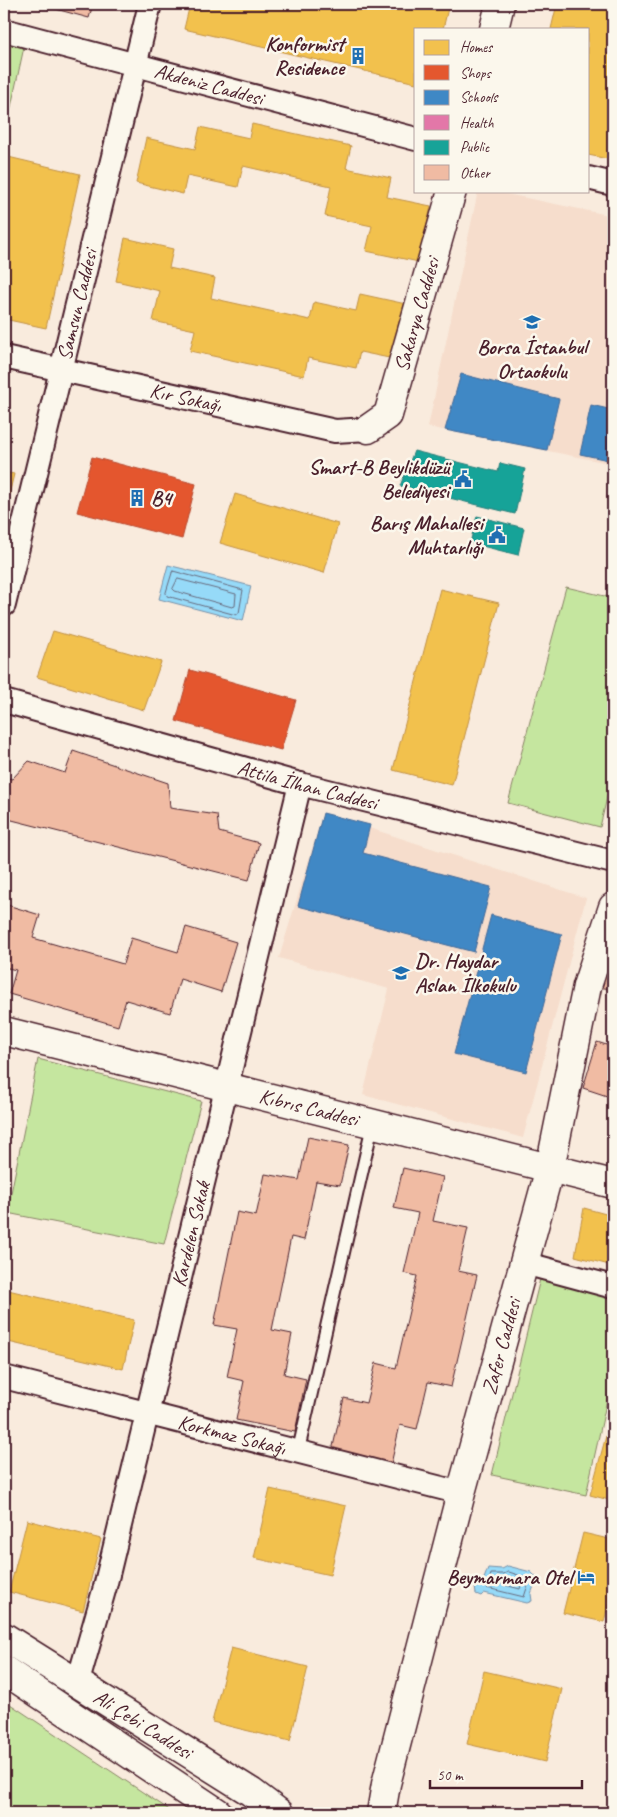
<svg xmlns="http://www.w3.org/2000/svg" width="617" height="1817" viewBox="0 0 617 1817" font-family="Caveat,sans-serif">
  <rect width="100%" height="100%" fill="#f9ebdd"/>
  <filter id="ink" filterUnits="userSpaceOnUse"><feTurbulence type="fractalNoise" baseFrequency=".02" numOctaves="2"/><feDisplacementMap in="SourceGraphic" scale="10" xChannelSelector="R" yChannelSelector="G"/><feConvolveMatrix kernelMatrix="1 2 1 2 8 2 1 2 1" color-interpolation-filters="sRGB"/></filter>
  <g filter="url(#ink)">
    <!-- built -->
    <g fill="#f6ddcc">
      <path d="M478,191H493L613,216V464L428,427Z"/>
      <path d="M323,813L586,898L523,1138L363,1095L389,989L279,958Z"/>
    </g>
    <!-- green -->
    <g fill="#c5e69f" stroke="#888265">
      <path d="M4,43L24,47L4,139Z"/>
      <path d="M566,587L613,598V772L600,827L508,803Z"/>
      <path d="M38,1059L201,1101L164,1244L7,1213Z"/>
      <path d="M540,1279L613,1296V1372L586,1495L492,1475Z"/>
      <path d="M4,1700L174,1813H4Z"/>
    </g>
    <!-- water -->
    <g fill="#96daf8" stroke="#788fa6">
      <path d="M168,565L251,586L243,621L159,599Z"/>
      <path d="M508,1566L531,1572L537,1578L531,1594L532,1601L527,1603L484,1593L481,1596L476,1594L475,1587L482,1584L488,1568L502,1569Z"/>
    </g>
    <!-- homes -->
    <g fill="#f2c14e" stroke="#c09044">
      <path d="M190,4H449L443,29H416V83L184,29Z"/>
      <path d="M557,4H613V24L606,53L613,54L611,107H613V160L588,155V29H551Z"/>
      <path d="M252,124L351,146L346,168L391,178L387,197L431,206L419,262L366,251L372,226L325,216L331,186L243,166L238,187L187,176L183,194L136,183L146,138L195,149L200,127L249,138Z"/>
      <path d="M4,156L80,174L46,328L4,319Z"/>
      <path d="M125,238L173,249L169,268L215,278L211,298L310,320L314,302L356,311L360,294L406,304L394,359L360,352L356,368L308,358L304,376L190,351L195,330L153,321L160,291L116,281Z"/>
      <path d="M4,472L14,474L4,516Z"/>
      <path d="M235,494L338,524L324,573L220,543Z"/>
      <path d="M440,589L499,603L452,785L393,770Z"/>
      <path d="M53,631L161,662L144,710L37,677Z"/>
      <path d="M584,1208L613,1216V1266L575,1256Z"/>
      <path d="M4,1289L134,1320L123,1369L4,1341Z"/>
      <path d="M613,1410V1501L590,1495Z"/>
      <path d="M270,1489L346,1506L330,1575L254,1558Z"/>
      <path d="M27,1520L101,1539L83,1611L9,1592Z"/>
      <path d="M583,1533L613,1540V1583L604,1622L563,1613Z"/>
      <path d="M231,1648L308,1667L290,1741L212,1722Z"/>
      <path d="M484,1671L562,1689L545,1762L467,1744Z"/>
    </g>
    <!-- shops -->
    <g fill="#e4572e" stroke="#b6462d">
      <path d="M92,457L196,484L182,539L77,512Z"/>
      <path d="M190,670L296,700L281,750L176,721Z"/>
    </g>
    <!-- schools -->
    <g fill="#3f88c5" stroke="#426897">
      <path d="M461,374L559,399L547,450L445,430Z"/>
      <path d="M591,405L613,410V461L580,454Z"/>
      <path d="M323,813L370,825L363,853L491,887L474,952L298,906Z"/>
      <path d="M491,915L562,934L526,1072L454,1054Z"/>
    </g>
    <!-- health -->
    <path fill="#e377a8" stroke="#b55d82" d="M612,468H613V500L607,498Z"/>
    <!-- public -->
    <g fill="#17a398" stroke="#267b77">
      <path d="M414,451L498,472L500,463L525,469L515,514L400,486Z"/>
      <path d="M477,516L524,528L518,555L470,543Z"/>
    </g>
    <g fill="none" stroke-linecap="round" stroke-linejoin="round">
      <!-- shore -->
      <g stroke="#686a7d" stroke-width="1">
        <path d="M173,571L243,590L239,613L236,615L167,596L166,593Z"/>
        <path d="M178,579L236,594L235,606L232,607L175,591L173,589Z"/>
        <path d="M509,1572L530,1579L524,1597L487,1588L491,1574H503Z"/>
        <path d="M510,1579L522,1582L520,1589L501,1584V1581Z"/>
      </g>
    </g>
    <!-- building -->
    <g fill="#f0bba3" stroke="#4a1f2b">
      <path d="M37,4H93L89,18Z"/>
      <path d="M73,751L168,783L170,808L217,815L219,832L259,843L249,880L4,818V777L12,779L29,761L65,773Z"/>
      <path d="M4,904L40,915L33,938L123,964L131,938L178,952L186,927L236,942L221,992L180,979L170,1013L126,1000L118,1026L9,994L16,970L4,967Z"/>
      <path d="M613,958V989L587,986Z"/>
      <path d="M597,1042L613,1047V1098L583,1088Z"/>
      <path d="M308,1137L349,1145L340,1185L316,1181L304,1240L291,1237L272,1330L292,1334L284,1374L306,1379L295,1432L236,1420L244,1381L227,1377L237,1329L214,1325L237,1212L256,1216L265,1174L299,1180Z"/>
      <path d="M403,1168L443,1177L433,1221L468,1228L458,1271L477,1275L451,1387L428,1382L417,1429L400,1425L391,1464L332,1451L344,1398L366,1403L376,1363L396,1368L417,1276L404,1273L418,1213L394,1208Z"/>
    </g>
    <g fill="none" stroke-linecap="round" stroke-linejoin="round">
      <!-- lane casing -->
      <g stroke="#4a1f2b" stroke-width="15">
        <path id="lane" d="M298,1452L373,1123"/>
      </g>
      <!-- street casing -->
      <g stroke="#4a1f2b" stroke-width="26">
        <g id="street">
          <path id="s1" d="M4,30L416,139"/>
          <path d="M588,178L613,184"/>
          <path id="s2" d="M4,357L335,431L368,429"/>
          <path id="s3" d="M4,605L150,4"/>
          <path id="s4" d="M4,701L300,784L613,862"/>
          <path d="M524,1263L613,1287"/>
          <path id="s5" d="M4,1377L461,1493"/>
          <path id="s6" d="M77,1685L105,1587L300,784"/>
        </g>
      </g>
      <!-- secondary casing -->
      <g stroke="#4a1f2b" stroke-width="31">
        <g id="secondary">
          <path d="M494,29L500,4"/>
          <path id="s7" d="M368,429L388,415L452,191"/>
          <path id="s8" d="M4,1031L613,1184"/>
          <path id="s9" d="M4,1637L251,1792L279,1813"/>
          <path d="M4,1670L218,1813"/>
          <path id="s10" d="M381,1813L386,1784L461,1493L550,1168L587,986L613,907"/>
        </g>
      </g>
      <!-- lane -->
      <use href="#lane" stroke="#fbf7ec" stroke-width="11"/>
      <!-- street -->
      <use href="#street" stroke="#fbf7ec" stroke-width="22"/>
      <!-- secondary -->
      <use href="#secondary" stroke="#fbf7ec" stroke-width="28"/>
    </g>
  </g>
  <!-- icons -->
  <defs>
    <g id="building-bare" transform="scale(1.35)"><path d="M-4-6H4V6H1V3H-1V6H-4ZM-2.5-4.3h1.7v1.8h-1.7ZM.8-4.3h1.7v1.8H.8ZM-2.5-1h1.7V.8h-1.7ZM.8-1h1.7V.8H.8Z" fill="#1f6fb2" stroke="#fbf7ec" stroke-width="2.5" paint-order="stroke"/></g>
    <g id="school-bare" transform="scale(1.35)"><path d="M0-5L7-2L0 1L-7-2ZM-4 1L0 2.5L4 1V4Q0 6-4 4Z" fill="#1f6fb2" stroke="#fbf7ec" stroke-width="2.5" paint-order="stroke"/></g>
    <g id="civic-bare" transform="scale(1.35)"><path d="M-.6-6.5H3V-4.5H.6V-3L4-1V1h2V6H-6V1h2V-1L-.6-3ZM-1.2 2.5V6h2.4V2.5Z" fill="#1f6fb2" stroke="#fbf7ec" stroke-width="2.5" paint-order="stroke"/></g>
    <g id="hotel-bare" transform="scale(1.35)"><path d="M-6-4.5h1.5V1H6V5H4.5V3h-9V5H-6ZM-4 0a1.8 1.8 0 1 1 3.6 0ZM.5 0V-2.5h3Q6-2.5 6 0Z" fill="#1f6fb2" stroke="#fbf7ec" stroke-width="2.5" paint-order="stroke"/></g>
  </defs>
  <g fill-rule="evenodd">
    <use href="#building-bare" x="358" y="56"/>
    <use href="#school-bare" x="532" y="322"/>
    <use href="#civic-bare" x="463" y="479"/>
    <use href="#building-bare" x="137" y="498"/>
    <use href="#civic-bare" x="497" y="535"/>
    <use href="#school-bare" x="401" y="973"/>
    <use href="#hotel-bare" x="586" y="1577"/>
  </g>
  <g text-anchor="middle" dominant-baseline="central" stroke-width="5" stroke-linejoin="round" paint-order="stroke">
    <!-- poi labels -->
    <g font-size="21" font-weight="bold" fill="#4a1f2b" stroke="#fbf7ec" text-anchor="end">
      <text x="344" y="44">Konformist<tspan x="344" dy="24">Residence</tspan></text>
      <text x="532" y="347" text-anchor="middle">Borsa İstanbul<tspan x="532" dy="24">Ortaokulu</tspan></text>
      <text x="449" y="467">Smart-B Beylikdüzü<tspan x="449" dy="24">Belediyesi</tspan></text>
      <text x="151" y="498" text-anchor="start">B4</text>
      <text x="483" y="523">Barış Mahallesi<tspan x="483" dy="24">Muhtarlığı</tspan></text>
      <text x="415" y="961" text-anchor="start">Dr. Haydar<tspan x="415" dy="24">Aslan İlkokulu</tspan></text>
      <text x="572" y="1577">Beymarmara Otel</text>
    </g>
    <!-- street labels -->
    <g font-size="21" fill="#4a1f2b" stroke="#fbf7ec">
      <text stroke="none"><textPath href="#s1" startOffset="212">Akdeniz Caddesi</textPath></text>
      <text stroke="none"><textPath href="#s3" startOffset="309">Samsun Caddesi</textPath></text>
      <text stroke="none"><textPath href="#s7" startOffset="129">Sakarya Caddesi</textPath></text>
      <text stroke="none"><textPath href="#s2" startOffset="186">Kır Sokağı</textPath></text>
      <text stroke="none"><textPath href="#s4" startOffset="315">Attila İlhan Caddesi</textPath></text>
      <text stroke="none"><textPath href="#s8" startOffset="314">Kıbrıs Caddesi</textPath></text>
      <text stroke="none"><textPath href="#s6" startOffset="465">Kardelen Sokak</textPath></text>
      <text stroke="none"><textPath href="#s10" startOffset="482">Zafer Caddesi</textPath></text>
      <text stroke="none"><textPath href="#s5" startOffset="235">Korkmaz Sokağı</textPath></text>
      <text stroke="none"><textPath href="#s9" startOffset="164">Ali Çebi Caddesi</textPath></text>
    </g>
  </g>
  <!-- margin -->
  <rect width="617" height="1817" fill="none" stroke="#fbf7ec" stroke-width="20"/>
  <rect x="10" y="10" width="597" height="1797" fill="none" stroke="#4a1f2b" stroke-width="2" filter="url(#ink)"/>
  <!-- legend -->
  <rect x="414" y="28" width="175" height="165" fill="#fbf7ec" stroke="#b4a19f"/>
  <rect x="424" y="40" width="25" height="15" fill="#f2c14e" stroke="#b4a19f"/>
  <text x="460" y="52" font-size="15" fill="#4a1f2b">Homes</text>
  <rect x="424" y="65" width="25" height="15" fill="#e4572e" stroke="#b4a19f"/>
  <text x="460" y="78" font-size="15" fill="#4a1f2b">Shops</text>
  <rect x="424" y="90" width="25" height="15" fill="#3f88c5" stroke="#b4a19f"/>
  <text x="460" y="102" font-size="15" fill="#4a1f2b">Schools</text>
  <rect x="424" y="115" width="25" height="15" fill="#e377a8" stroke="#b4a19f"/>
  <text x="460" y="128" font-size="15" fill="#4a1f2b">Health</text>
  <rect x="424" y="140" width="25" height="15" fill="#17a398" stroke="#b4a19f"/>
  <text x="460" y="152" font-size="15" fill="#4a1f2b">Public</text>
  <rect x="424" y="165" width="25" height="15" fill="#f0bba3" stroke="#b4a19f"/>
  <text x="460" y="178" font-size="15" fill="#4a1f2b">Other</text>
  <!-- scale -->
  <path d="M430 1780v8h152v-8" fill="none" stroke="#4a1f2b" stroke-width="2.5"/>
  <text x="437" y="1780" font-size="15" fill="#4a1f2b" stroke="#fbf7ec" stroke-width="4" paint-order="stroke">50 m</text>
</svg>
